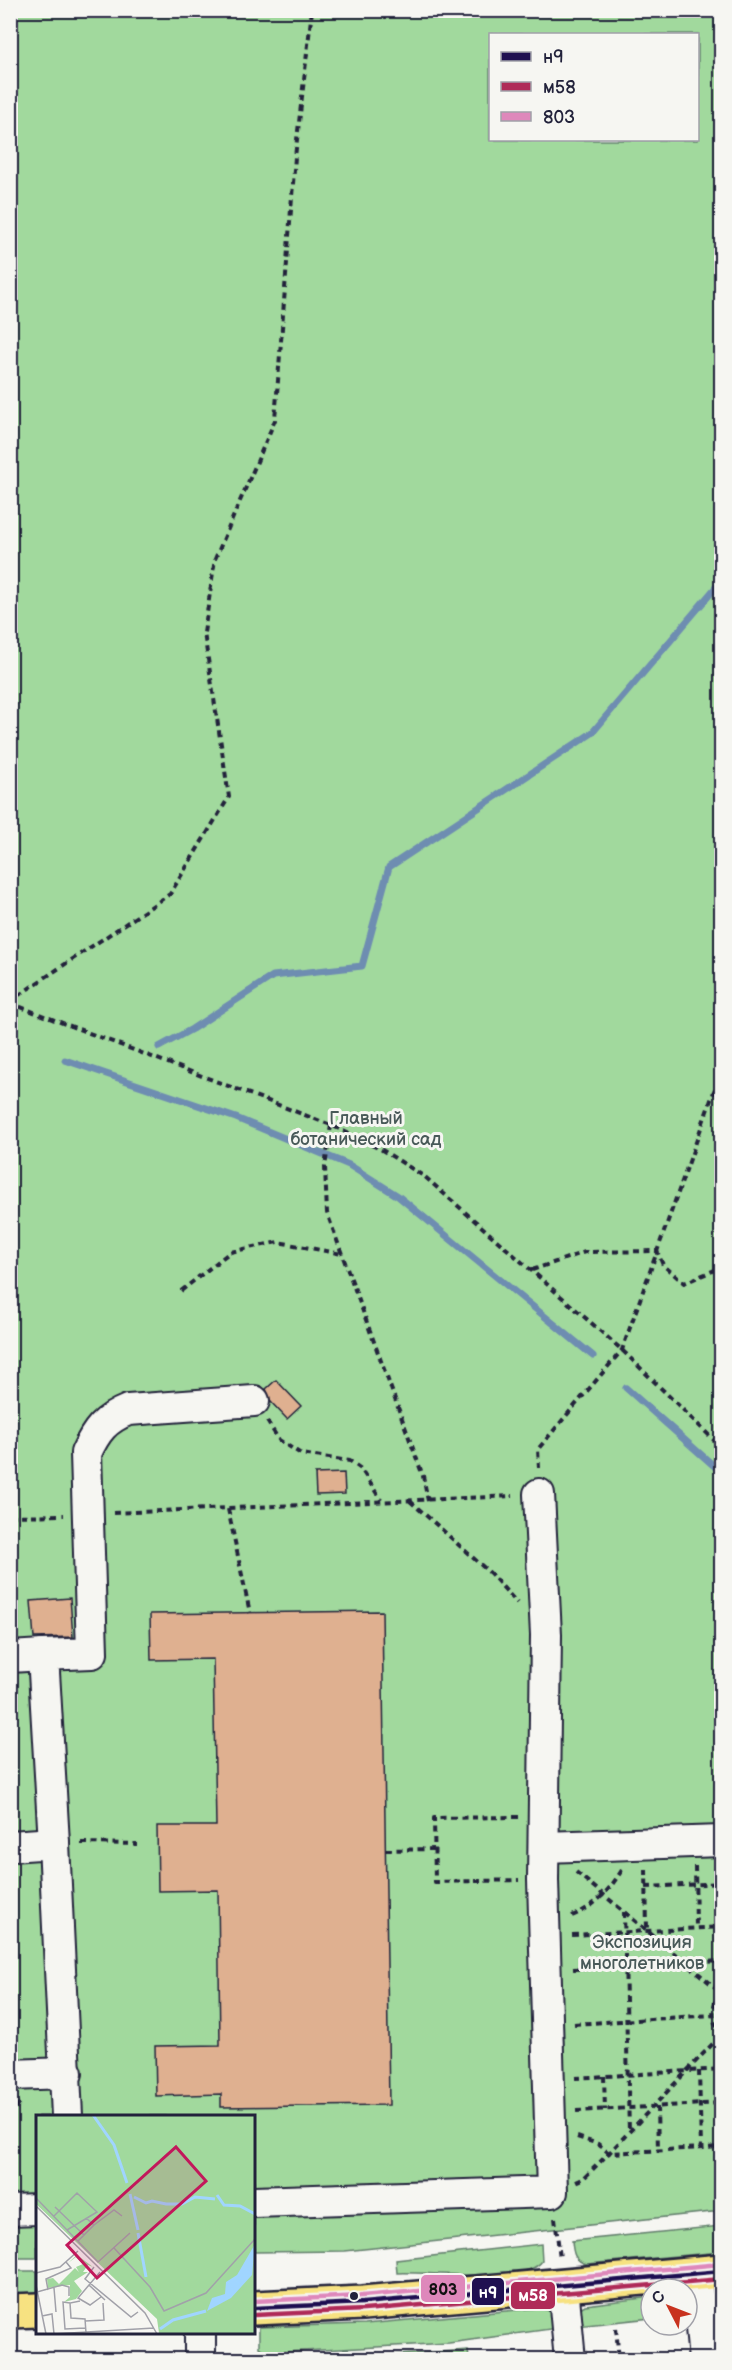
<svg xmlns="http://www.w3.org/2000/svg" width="732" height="2370" viewBox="0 0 732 2370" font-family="'Balsamiq Sans',sans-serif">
  <rect width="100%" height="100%" fill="#f6f6f2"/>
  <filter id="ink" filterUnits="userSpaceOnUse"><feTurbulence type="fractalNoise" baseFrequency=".0167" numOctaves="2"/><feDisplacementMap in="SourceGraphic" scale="12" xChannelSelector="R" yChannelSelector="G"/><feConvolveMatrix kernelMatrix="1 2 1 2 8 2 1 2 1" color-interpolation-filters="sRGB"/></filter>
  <g filter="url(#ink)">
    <!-- green -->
    <g fill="#a1d99d" stroke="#627e6c" stroke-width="1.5" fill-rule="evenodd">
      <path d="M10,11H721V2211L345,2251L254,2252V2116H38L37,2258H11ZM490,34H698V140H490Z"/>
      <path d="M721,2226V2252L587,2264C574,2261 573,2253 572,2241Z"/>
      <path d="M541,2244L542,2261C526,2285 427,2271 397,2273L396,2260Z"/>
      <path d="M10,2271H37V2294H11Z"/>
      <path d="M651,2297V2318L577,2326L580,2308L585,2305Z"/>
      <path d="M539,2308L551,2311L558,2328L449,2343L267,2353L259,2347V2327L365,2324Z"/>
      <path d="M468,2350L469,2359H382V2356Z"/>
    </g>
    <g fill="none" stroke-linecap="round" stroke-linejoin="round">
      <!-- stream -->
      <g stroke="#6e8db1" stroke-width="7">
        <path d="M159,1047L192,1029L273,976L362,966L389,867L592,733L722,580"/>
        <path d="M65,1060L236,1118L349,1165L398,1196L593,1356"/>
        <path d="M626,1388L722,1473"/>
      </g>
    </g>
    <!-- building -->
    <g fill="#dfb090" stroke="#22223b" stroke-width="1.5">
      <path d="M276,1380L301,1406L287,1419L271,1402L266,1389Z"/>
      <path d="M344,1473L345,1494L316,1495L315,1474Z"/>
      <path d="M70,1598L73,1637L34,1638L31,1601Z"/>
      <path d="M382,1611L389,2105L221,2107V2094L156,2096L155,2046L220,2045L218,1890L158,1891L157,1826H216L213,1659L151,1660L150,1614Z"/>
    </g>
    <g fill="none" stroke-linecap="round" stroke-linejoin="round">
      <!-- minor casing -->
      <g stroke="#22223b" stroke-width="34">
        <g id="minor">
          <path d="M10,1657L43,1655"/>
          <path d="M54,1843L43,1655L92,1653L86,1453C96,1431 105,1419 128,1410L254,1401"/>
          <path d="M10,1846L54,1843L67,2116"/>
          <path d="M544,1847L722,1841"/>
          <path d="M10,2075L67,2073"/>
          <path d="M254,2202L552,2192L543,1880L546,1635L539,1494"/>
          <path d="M10,2210L38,2209"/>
          <path d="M696,2274L704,2360"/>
          <path d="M563,2286L570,2360"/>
          <path d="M200,2332V2360"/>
        </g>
      </g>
      <!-- major casing -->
      <g stroke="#22223b" stroke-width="38">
        <g id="major">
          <path d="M254,2308L363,2303L722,2271"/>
          <path d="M10,2311L38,2310"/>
        </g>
      </g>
      <!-- path -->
      <g stroke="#22223b" stroke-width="4" stroke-dasharray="6 4.5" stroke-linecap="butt">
        <path d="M10,1001L170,894L229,797L204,633L215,559L275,420L295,157L312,10"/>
        <path d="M10,1003L331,1125L382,1150L425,1177L622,1350L722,1448"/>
        <path d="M331,1125L325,1167L327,1213L423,1476L428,1501"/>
        <path d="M532,1270L585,1252L657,1251L663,1265L684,1283L722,1267"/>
        <path d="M181,1291L230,1252L278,1242L342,1254"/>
        <path d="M267,1421L279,1440L301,1454L350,1461L361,1469L381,1500"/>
        <path d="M539,1468L538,1449L622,1350L722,1069"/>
        <path d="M410,1501L490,1573L517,1603"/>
        <path d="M228,1509L250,1613"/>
        <path d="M113,1513L513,1496"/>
        <path d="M10,1516L64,1515"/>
        <path d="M519,1817L434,1818L435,1882L519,1880"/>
        <path d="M81,1843L137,1844"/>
        <path d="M386,1850L434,1849"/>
        <path d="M695,1866L696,1928"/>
        <path d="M646,1869L647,1931"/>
        <path d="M576,1872L721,1992"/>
        <path d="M646,1887L722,1883"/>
        <path d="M624,1912L629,2132"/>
        <path d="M572,1916C594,1907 609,1891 622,1870"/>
        <path d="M572,1935L722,1927"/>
        <path d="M573,1969L722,1961"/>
        <path d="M721,1992C710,2006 711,2022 722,2036"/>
        <path d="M574,2024L713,2015"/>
        <path d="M699,2071L701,2148"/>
        <path d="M604,2076L605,2110"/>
        <path d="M575,2078L722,2069"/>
        <path d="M657,2107L658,2150"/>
        <path d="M576,2111L722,2103"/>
        <path d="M10,2117L22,2100"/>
        <path d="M577,2137L598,2144L609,2153L722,2147"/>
        <path d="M576,2182L583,2179L609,2153L721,2035"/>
        <path d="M555,2218L560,2258"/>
        <path d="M616,2328L619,2360"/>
        <path d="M375,2352V2360"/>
        <path d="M244,2354V2360"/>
        <path d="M303,2360V2357"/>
      </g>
      <!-- minor -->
      <use href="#minor" stroke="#f6f6f2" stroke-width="30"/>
      <!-- major -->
      <use href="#major" stroke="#f7e281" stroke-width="33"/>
      <!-- bus-1 casing -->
      <g stroke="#f6f6f2" stroke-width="9">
        <path id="bus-1" d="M254,2308L363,2303L722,2271"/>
      </g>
      <!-- bus-2 casing -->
      <g stroke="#f6f6f2" stroke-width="9">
        <path id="bus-2" d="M254,2315L364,2310L722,2279"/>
      </g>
      <!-- bus-3 casing -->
      <g stroke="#f6f6f2" stroke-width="9">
        <path id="bus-3" d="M254,2301L362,2296L721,2264"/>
      </g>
      <!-- bus-1 -->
      <use href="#bus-1" stroke="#1f1051" stroke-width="4.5"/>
      <!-- bus-2 -->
      <use href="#bus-2" stroke="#af2b58" stroke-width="4.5"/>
      <!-- bus-3 -->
      <use href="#bus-3" stroke="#de88bb" stroke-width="4.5"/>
    </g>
  </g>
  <!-- markers -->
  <circle fill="#22223b" stroke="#f6f6f2" stroke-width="2" cx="354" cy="2296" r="5"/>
  <g text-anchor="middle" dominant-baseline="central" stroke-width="6" stroke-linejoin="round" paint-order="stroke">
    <!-- park labels -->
    <g font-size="18" fill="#485958" stroke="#f6f6f2">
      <text x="366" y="1118">Главный<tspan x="366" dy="21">ботанический сад</tspan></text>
      <text x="642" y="1942">Экспозиция<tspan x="642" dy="21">многолетников</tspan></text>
    </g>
  </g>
  <!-- overview -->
  <g transform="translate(36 2115)">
    <rect width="219" height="219" fill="#f6f6f2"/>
    <path d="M0,0H219V219L123,218L121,204L0,89ZM41,140L57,152L52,150L47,157H52L38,166L46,176L40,184L28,187L34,182V170L12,173L11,164L17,163L23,169L39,153L43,157L40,152L47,149L40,142L32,148Z" fill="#a1d99d"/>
    <path d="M219,129L216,160L195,183L171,196L176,183L189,179L190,167L201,160Z" fill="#a0d5ff"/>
    <path fill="none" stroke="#a0d5ff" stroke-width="3" d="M57,0L78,30L91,68M94,79L102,115M181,80L188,90L204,91L219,99M98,82L110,88L116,86L130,89H146L159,82L179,84M102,118L110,162M124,214L137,205L170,196"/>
    <path fill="none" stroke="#a1a1a9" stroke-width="1.5" d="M0,83L62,147L94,118M0,91L109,198L121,219M19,92L48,120M18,101L41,78L61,97L31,115M58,110L78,95L86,101M42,126L58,110L50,103M78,133L114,172L128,196L170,178L219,124M58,152L49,164L95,202L102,197M64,157L42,183L54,190L65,182M0,158L24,152L42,136M0,170L10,219M53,170L69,185M18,173L20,197M12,175L10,164L35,153L30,147M1,177L26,170L33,172V181M44,186L34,188L35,203L49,204L50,218M34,188L27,187L29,214L49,213M6,201L16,199L18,219M49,206L68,205L67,188M17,219L118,213"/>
    <path fill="#c2185b" fill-opacity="0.15" stroke="#c2185b" stroke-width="3" d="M140,32L170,66L61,163L31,130Z"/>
    <rect width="219" height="219" fill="none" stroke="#22223b" stroke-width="3"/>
  </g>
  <g stroke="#f6f6f2" stroke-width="2">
    <rect x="420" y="2274" width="46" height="29" rx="6" fill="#de88bb"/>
    <rect x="471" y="2277" width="34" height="29" rx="6" fill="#1f1051"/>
    <rect x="510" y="2281" width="46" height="29" rx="6" fill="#af2b58"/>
  </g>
  <g font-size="16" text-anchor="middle" font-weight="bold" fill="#fff">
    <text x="488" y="2298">н9</text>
    <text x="533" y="2301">м58</text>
  </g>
  <g font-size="16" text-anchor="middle" font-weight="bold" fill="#111">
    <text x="443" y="2295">803</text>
  </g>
  <!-- margin -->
  <rect width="732" height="2370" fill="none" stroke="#f6f6f2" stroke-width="36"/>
  <rect x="18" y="18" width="696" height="2334" fill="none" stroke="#22223b" stroke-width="2" filter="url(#ink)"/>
  <!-- legend -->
  <rect x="489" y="33" width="210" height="108" fill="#f6f6f2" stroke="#a1a1a9" stroke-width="1.5"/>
  <rect x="501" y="52" width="30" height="9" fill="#1f1051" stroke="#a1a1a9" stroke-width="1.5"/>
  <text x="543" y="63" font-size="18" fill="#22223b">н9</text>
  <rect x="501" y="82" width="30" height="9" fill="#af2b58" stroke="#a1a1a9" stroke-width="1.5"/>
  <text x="543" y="93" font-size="18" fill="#22223b">м58</text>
  <rect x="501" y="112" width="30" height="9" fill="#de88bb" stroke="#a1a1a9" stroke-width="1.5"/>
  <text x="543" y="123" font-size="18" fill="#22223b">803</text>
  <!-- north arrow -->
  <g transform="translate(669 2307) rotate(312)"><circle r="28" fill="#f6f6f2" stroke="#a1a1a9" stroke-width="1.5"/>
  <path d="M0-4.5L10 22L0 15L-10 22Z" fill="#c8321e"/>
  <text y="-9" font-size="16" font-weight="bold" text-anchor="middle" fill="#22223b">С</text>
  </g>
</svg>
